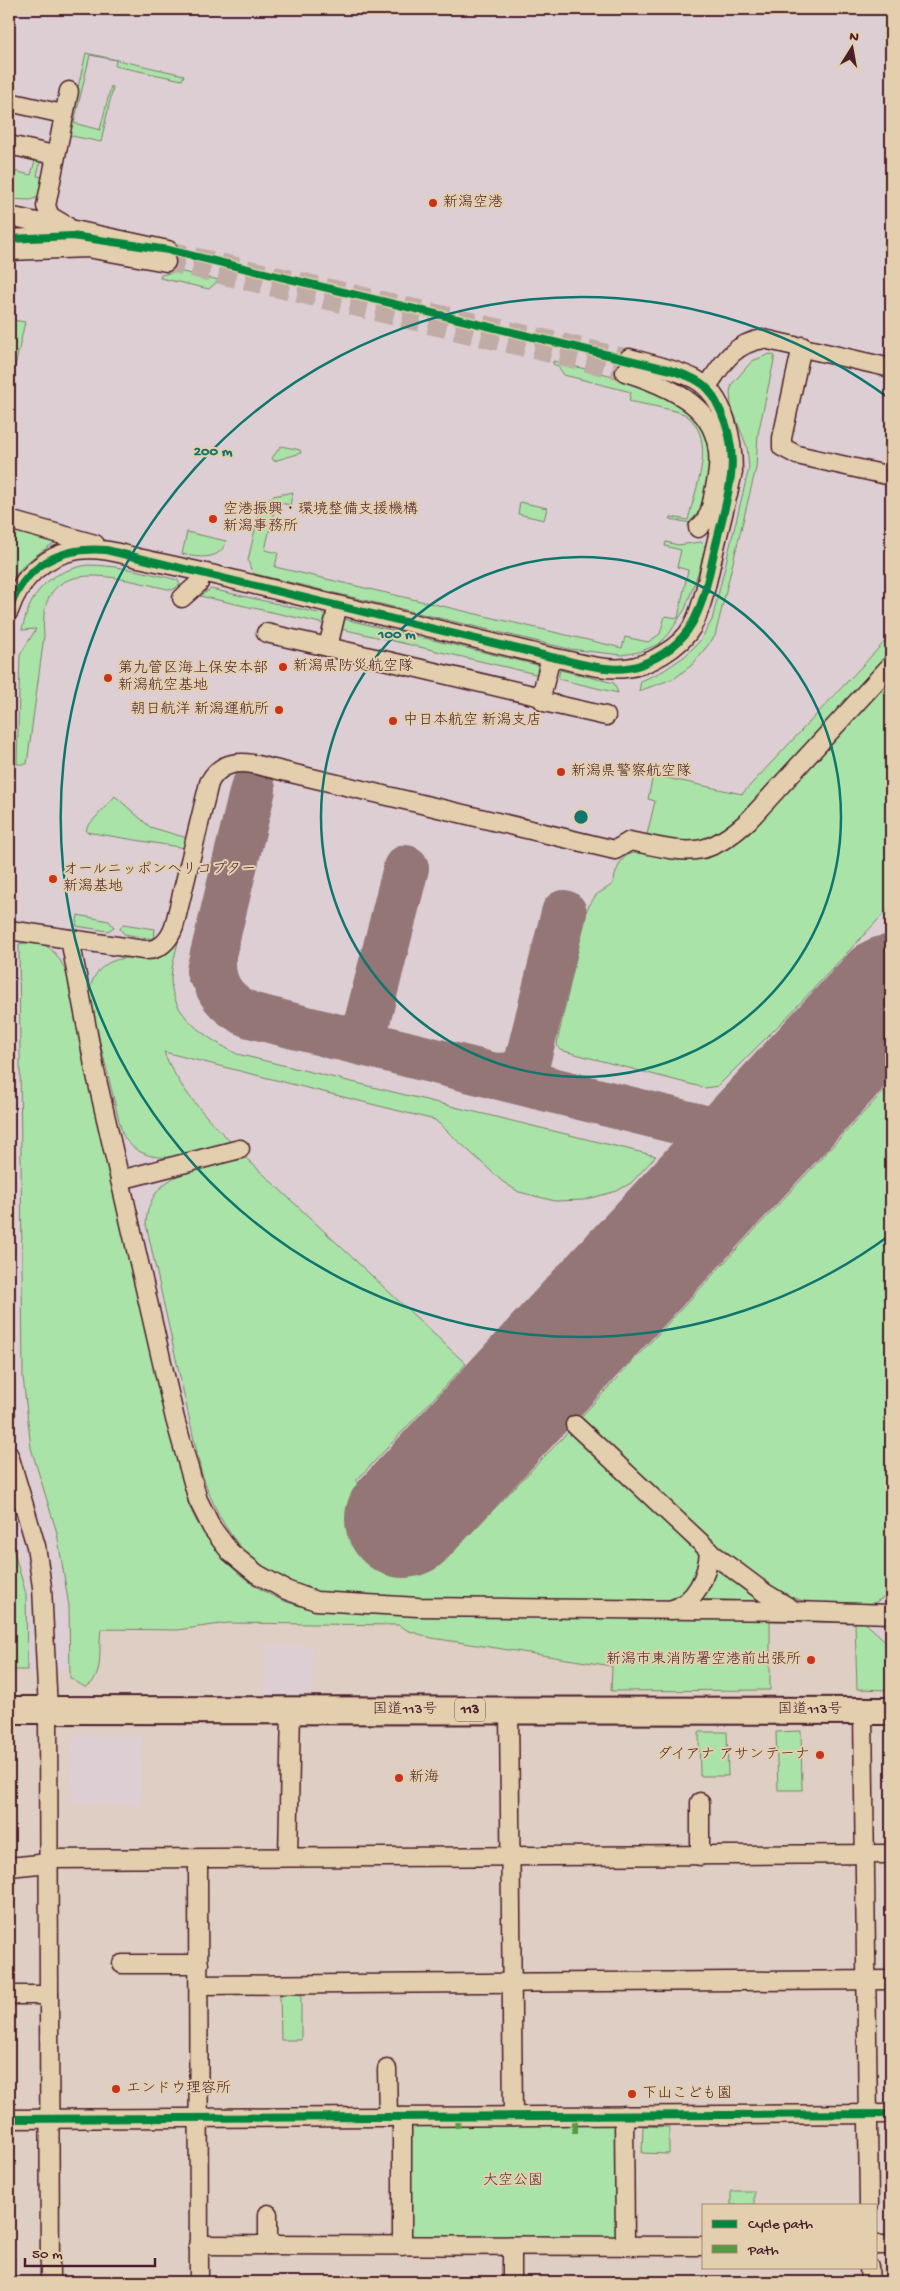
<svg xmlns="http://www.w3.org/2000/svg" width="900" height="2291" viewBox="0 0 900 2291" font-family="'Gochi Hand','Klee One',sans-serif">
  <rect width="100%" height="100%" fill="#dfcec3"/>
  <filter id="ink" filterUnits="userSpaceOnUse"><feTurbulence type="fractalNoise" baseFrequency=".02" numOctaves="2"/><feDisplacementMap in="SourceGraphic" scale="10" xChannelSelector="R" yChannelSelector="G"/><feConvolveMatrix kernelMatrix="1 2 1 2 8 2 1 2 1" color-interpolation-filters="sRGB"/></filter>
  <g filter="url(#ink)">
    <!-- built -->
    <g fill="#dcced3">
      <path d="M9,9H891V1690L857,1689L855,1623L770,1621V1690L611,1691L612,1666L432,1638L409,1631L398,1625L228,1623L177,1630L100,1629L97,1668L27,1670L26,1594L17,1548L9,1521Z"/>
      <path d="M265,1645H312L313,1699H265Z"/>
      <path d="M74,1735L142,1736L141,1805L71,1804L72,1736Z"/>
    </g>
    <!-- green -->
    <g fill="#a9e3a7" stroke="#7a8169">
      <path d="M86,53L184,75L182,80L115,66L116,60L90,55L74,123L100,130L111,86L113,87L101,142L67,135Z"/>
      <path d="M36,157L41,158L37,176L43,177L39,197L30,200L9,199V170L31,175Z"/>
      <path d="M178,271L219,280L209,289L160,278L161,275Z"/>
      <path d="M15,310L13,320L25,322L9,394V311Z"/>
      <path d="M770,354L775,356L758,434L756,468L715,636L693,664L675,678L639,691L641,681L663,671L685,656L700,641L712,620L749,468L747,447L731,406L730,392L732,384L752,361Z"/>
      <path d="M553,361L621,378L667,394L703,423L713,457L701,516L690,523L670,519L671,517L688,520C695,489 718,439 686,415C678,410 641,404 629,401L631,392L564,375L558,366L553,364Z"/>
      <path d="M281,446L300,450L301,453L274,461L272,458Z"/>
      <path d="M293,492L290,505L276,502L265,550L278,553L275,567L622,648L625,637L648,642L660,634L665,616L678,618L688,570L677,567L681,550L665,546L666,542L678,545L701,542L707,548L685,609L669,634L659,644L639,652L622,655L569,649L255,574L251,570L248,560L261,504L273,496Z"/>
      <path d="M520,502L547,508L544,520L518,514Z"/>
      <path d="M9,528L56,542C38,553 19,566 9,584Z"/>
      <path d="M187,532L226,541C221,561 198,558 182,554Z"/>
      <path d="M87,565C118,565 148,573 178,580L180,585L172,590C120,579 36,549 44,636L27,764H17L20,655L36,629L22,630C31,591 47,573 87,565Z"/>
      <path d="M211,589L327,615L325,624L200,596Z"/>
      <path d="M344,619L542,666L540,675L342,629Z"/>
      <path d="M891,635V659L730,830L693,845L646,839L655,801L648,799L653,775L742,794Z"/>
      <path d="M560,670L614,683L618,693L558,679Z"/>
      <path d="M891,677V906L788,1016L718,1086L705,1088L560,1050L557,1045L558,1038L587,909L596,895L613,884C623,835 645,858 679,860C688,860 695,859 703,857Z"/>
      <path d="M115,796L150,827L187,838L185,848L86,832L87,827Z"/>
      <path d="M78,915L109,921L114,927L108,931L76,926Z"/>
      <path d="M123,924L155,929L154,939L124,934L120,929Z"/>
      <path d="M179,938C176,951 172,964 171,977C170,1016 207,1038 237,1054L656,1156L631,1183L617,1191L584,1200L555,1201L519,1192L503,1182L435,1120L164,1052C178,1088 206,1117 233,1144L171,1157C151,1159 131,1152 122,1133L90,1001C87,974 107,957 132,958C140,958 149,961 156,959C166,956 173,946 179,938Z"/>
      <path d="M35,941C65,949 69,983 77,1010L188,1503C207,1550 249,1593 300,1606C324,1612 352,1611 377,1613L860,1618L891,1646V1690L857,1689L855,1623L770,1621V1690L611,1691L612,1666L432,1638L409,1631L398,1625L228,1623L177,1630L101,1629C98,1647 105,1680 85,1687L70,1678L69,1606L57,1533L31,1448L23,1377L19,944Z"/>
      <path d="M891,1083V1593L874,1603L862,1604L809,1603L771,1590L715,1547L578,1420Z"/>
      <path d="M246,1158L466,1364L356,1481L445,1560L569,1431L703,1556C696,1581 685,1596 660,1605L324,1595C253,1573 224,1541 201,1471L146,1224C149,1169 204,1168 246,1158Z"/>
      <path d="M9,1535L26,1594L27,1670H9Z"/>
      <path d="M715,1562L758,1597V1600L752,1601L696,1599Z"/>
      <path d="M801,1731L802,1790H778L776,1732Z"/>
      <path d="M699,1732H727L728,1776H700Z"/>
      <path d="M280,1993H301V2040H281Z"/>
      <path d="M624,2115L625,2246H402V2117Z"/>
      <path d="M643,2126L669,2127V2154L642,2153Z"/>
      <rect x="731" y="2191" width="23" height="14"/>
    </g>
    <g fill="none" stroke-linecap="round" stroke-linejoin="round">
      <!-- taxiway -->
      <g stroke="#947677" stroke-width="46">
        <path d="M213,955C211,985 223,1003 250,1015L729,1134C758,1136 778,1113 798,1096"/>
        <path d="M209,971L253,789"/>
        <path d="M332,1036C346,1039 357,1037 366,1026L406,868"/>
        <path d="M494,1076L515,1075L527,1063L564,913"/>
      </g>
      <!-- runway -->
      <path stroke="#947677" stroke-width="118" d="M404,1519L891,994"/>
      <!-- minor-tunnel -->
      <g stroke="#c1aba5" stroke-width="18" stroke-dasharray="18 9" stroke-linecap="butt">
        <path d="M168,250L629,358"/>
        <path d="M166,262L625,372"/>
      </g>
      <!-- minor casing -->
      <g stroke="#4a1f2b" stroke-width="21">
        <g id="minor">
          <path d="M9,102L63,114"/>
          <path d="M9,145L54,155"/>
          <path d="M9,216L168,250"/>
          <path d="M67,226L50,216L46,206L69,91"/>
          <path d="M9,239L71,236"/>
          <path d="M9,251L87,248L166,262"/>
          <path d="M802,346L782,438V447L797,455L891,476"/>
          <path d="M625,372C685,391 732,416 715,487C712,502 711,518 698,528"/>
          <path d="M707,387C722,364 733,343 764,339L891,368"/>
          <path d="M9,520L95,544"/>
          <path d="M182,598L199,583L201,572"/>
          <path d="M338,605L328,647L541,697L551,657"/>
          <path d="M9,611C19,580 44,555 78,550C98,547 119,553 138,558C166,564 195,570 223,577C332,604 441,630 551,657C574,661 602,671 626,668C648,666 681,647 692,627C702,608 706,586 711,565C718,534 726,503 733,472C733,441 726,396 695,379C675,369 651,364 629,358"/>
          <path d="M266,633L328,647"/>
          <path d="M541,697L544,702L606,716"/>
          <path d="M9,930L144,950C159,951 169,941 174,927L209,783C218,765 234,761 253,764L615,850L630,841C685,852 704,862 749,820L891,665"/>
          <path d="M70,939L95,1071L175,1419L198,1500L212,1528L230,1552L257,1574L286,1590L316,1601L418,1607L795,1611"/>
          <path d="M120,1180L240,1149"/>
          <path d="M575,1425L714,1555L765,1593L795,1611L891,1614"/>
          <path d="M9,1455L36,1546L42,1587L48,1710L50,2282"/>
          <path d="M670,1610C696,1603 708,1575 709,1550"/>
          <path d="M509,1710L513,2116"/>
          <path d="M863,1710L869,2205"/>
          <path d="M700,1856V1802"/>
          <path d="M288,1857L291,1710"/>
          <path d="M49,1859L891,1854"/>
          <path d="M198,1859L199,2282"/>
          <path d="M9,1867L49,1863"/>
          <path d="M122,1964H199"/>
          <path d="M199,1985L891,1980"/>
          <path d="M9,1995H49"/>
          <path d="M387,2069L388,2117"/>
          <path d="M624,2115L625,2246"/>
          <path d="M9,2119L891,2114"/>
          <path d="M198,2245L704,2246"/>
          <path d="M268,2245V2214"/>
          <path d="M876,2245H891"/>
          <path d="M402,2246V2117"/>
          <path d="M512,2246V2282"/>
          <path d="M869,2267L870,2282"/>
        </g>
      </g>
      <!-- highway casing -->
      <g stroke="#4a1f2b" stroke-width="30">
        <path id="highway" d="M9,1710L891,1711"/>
      </g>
      <!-- minor -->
      <use href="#minor" stroke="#e3cead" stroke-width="18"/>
      <!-- highway -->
      <use href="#highway" stroke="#e3cead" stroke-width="26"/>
      <!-- quiet -->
      <g stroke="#559a41" stroke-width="6" stroke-dasharray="12 6" stroke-linecap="butt">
        <path d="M457,2116L458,2132"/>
        <path d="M575,2133V2116"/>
      </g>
      <!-- cycleway casing -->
      <g stroke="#e3cead" stroke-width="11">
        <g id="cycleway">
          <path d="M9,239L72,236L168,250L667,369C680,373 694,377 705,386C712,392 717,403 721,412C742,458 728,494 717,540C703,596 702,642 640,665C612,675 578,662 551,657L106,550C60,546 23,566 9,611"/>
          <path d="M9,2119L891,2114"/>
        </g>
      </g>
      <!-- cycleway -->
      <use href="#cycleway" stroke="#00873e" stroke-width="8"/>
    </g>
  </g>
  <!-- distance rings -->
  <g fill="none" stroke="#0f766e" stroke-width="2.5">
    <circle cx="581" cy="817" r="260"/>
    <path d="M890 1235A520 520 0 1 1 890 399"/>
  </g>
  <!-- markers -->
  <g fill="#c8321e" stroke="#e3cead" stroke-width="2">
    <circle cx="433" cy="203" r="5"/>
    <circle cx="213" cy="519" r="5"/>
    <circle cx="283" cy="667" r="5"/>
    <circle cx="108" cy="678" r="5"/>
    <circle cx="279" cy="710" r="5"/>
    <circle cx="393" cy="721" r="5"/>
    <circle cx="561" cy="772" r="5"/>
    <circle cx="53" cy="879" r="5"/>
    <circle cx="811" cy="1660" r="5"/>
    <circle cx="820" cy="1755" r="5"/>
    <circle cx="399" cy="1778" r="5"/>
    <circle cx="116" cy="2089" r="5"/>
    <circle cx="632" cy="2094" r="5"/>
  </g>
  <g text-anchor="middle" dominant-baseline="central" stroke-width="4" stroke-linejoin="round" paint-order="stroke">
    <!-- shield labels -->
    <rect fill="#e3cead" stroke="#785452" stroke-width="1" x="455" y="1698.5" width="30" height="23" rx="4"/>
    <g font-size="14" font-weight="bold" fill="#4a1f2b">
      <text x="470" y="1710">113</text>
    </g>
    <!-- poi labels -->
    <g font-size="15" fill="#4a1f2b" stroke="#e3cead" text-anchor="start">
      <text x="443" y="203">新潟空港</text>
      <text x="223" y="510">空港振興・環境整備支援機構<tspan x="223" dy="17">新潟事務所</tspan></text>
      <text x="293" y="667">新潟県防災航空隊</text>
      <text x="118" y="669">第九管区海上保安本部<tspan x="118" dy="17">新潟航空基地</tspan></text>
      <text x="269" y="710" text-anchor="end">朝日航洋 新潟運航所</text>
      <text x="403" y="721">中日本航空 新潟支店</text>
      <text x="571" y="772">新潟県警察航空隊</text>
      <text x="63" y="870">オールニッポンヘリコプター<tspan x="63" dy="17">新潟基地</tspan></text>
      <text x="801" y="1660" text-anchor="end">新潟市東消防署空港前出張所</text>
      <text x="810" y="1755" text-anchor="end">ダイアナ アサンテーナ</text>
      <text x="409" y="1778">新海</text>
      <text x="126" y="2089">エンドウ理容所</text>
      <text x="642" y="2094">下山こども園</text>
    </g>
    <!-- street labels -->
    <g font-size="15" fill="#4a1f2b" stroke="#e3cead">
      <text x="405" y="1710">国道113号</text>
      <text x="810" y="1710">国道113号</text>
    </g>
    <!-- park labels -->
    <g font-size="15" fill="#543337" stroke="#e3cead">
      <text x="513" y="2181">大空公園</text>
    </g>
  </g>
  <circle cx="581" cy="817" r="8" fill="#0f766e" stroke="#e3cead" stroke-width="2.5"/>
  <g font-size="15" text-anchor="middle" font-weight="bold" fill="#0f766e" stroke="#e3cead" stroke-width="4" stroke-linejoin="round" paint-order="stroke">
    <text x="213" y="455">200 m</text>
    <text x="397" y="638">100 m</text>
  </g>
  <!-- margin -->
  <rect width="900" height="2291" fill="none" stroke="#e3cead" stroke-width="30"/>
  <rect x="15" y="15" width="870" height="2261" fill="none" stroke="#4a1f2b" stroke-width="2" filter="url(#ink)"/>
  <!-- legend -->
  <rect x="702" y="2204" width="175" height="65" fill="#e3cead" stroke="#a68879"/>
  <rect x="712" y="2220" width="25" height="8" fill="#00873e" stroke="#a68879"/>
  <text x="748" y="2228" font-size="15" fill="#4a1f2b">Cycle path</text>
  <rect x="712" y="2245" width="25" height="8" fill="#559a41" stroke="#a68879"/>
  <text x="748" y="2254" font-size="15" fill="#4a1f2b">Path</text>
  <!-- north arrow -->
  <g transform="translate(852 48) rotate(11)" stroke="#e3cead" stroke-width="4" paint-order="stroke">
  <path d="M0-4L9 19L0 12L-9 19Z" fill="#4a1f2b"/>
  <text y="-8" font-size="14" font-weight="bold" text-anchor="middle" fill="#4a1f2b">N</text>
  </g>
  <!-- scale -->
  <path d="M25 2258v8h130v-8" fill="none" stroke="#4a1f2b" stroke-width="2.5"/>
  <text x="32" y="2258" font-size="15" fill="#4a1f2b" stroke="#e3cead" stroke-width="4" paint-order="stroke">50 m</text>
</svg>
